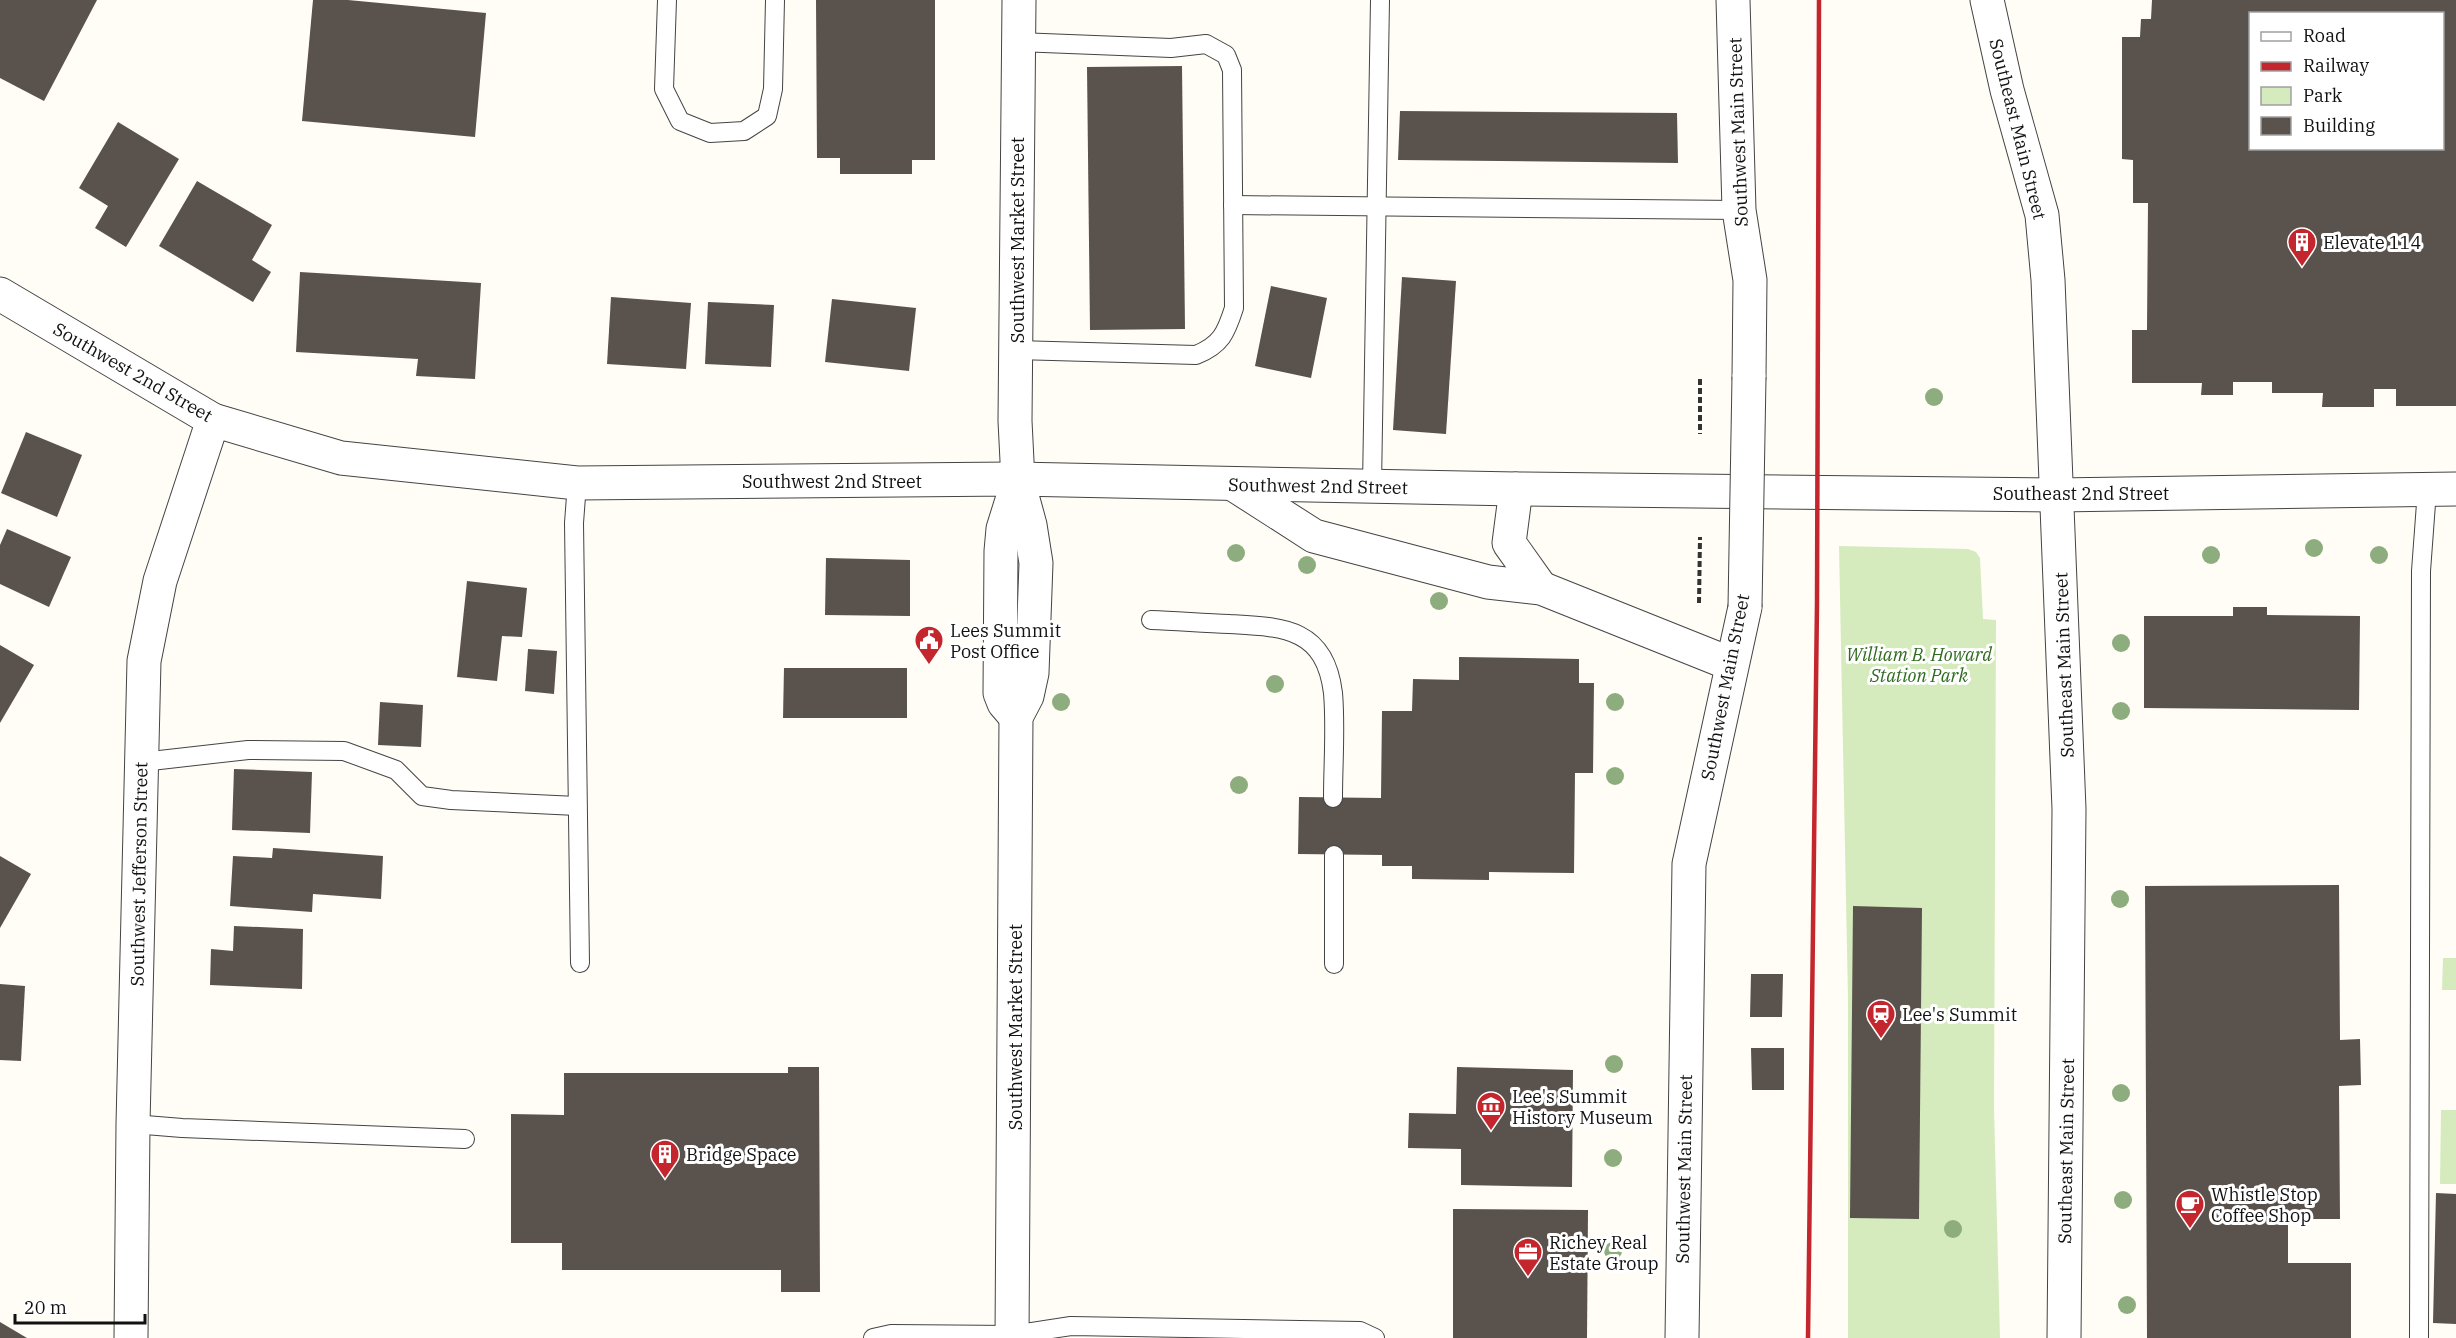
<svg xmlns="http://www.w3.org/2000/svg" width="2456" height="1338" viewBox="0 0 2456 1338" font-family="'IBM Plex Serif',serif">
  <rect width="100%" height="100%" fill="#fffdf5"/>
  <!-- green -->
  <g fill="#d5ebbd">
    <path d="M1839,546L1968,549L1976,552L1980,558L1983,619L1996,620L1994,1109L2000,1338H1848V999Z"/>
    <path d="M2443,958H2456V990H2442Z"/>
    <path d="M2441,1110H2456V1184H2440Z"/>
  </g>
  <!-- building -->
  <g fill="#5a524d" fill-rule="evenodd">
    <path d="M0,0H97L44,101L0,78Z"/>
    <path d="M313,0H348L486,13L475,137L302,121Z"/>
    <path d="M816,0H935V160H912V174H840V158H817Z"/>
    <path d="M2152,0H2456V406H2396V389H2374V407H2322L2323,393H2272V382H2233V395H2201L2202,383H2132V330H2147L2148,203H2133V160L2122,159V37H2140L2141,19H2151ZM2250,14H2442V148H2250Z"/>
    <path d="M1182,66L1185,329L1090,330L1087,67Z"/>
    <path d="M1400,111L1677,113L1678,163L1398,160Z"/>
    <path d="M118,122L179,159L126,247L95,228L108,206L79,188Z"/>
    <path d="M197,181L272,225L252,260L271,272L253,302L159,246Z"/>
    <path d="M300,272L481,283L475,379L416,376L418,359L296,352Z"/>
    <path d="M1402,277L1456,281L1446,434L1393,430Z"/>
    <path d="M1271,286L1327,298L1311,378L1255,366Z"/>
    <path d="M611,297L691,303L686,369L607,364Z"/>
    <path d="M832,299L916,308L909,371L825,362Z"/>
    <path d="M708,302L774,305L771,367L705,364Z"/>
    <path d="M26,432L82,455L57,517L1,493Z"/>
    <path d="M7,529L71,557L49,607L0,584V545Z"/>
    <path d="M826,558L910,560V616L825,615Z"/>
    <path d="M467,581L527,588L522,637L502,636L497,681L457,677Z"/>
    <path d="M2233,607H2267V615L2360,616L2359,710L2144,708V616H2233Z"/>
    <path d="M0,645L34,665L0,723Z"/>
    <path d="M528,649L557,651L554,694L525,691Z"/>
    <path d="M1459,657L1579,659V683H1594L1593,773H1575L1574,873L1489,872V880L1412,879V866H1382V855L1298,854L1299,797L1381,798L1382,711H1412L1413,679L1459,680Z"/>
    <path d="M784,668H907V718H783Z"/>
    <path d="M380,702L423,705L421,747L378,745Z"/>
    <path d="M234,769L312,772L310,833L232,830Z"/>
    <path d="M273,848L383,856L381,899L313,894L312,912L230,906L233,856L272,858Z"/>
    <path d="M0,856L31,874L0,928Z"/>
    <path d="M2339,885L2340,1040L2360,1039L2361,1085L2339,1086L2340,1219H2288V1263H2351V1338H2147L2145,886Z"/>
    <path d="M1853,906L1922,908L1919,1219L1850,1218Z"/>
    <path d="M234,926L303,929L302,989L210,985L211,949L233,951Z"/>
    <path d="M1751,974H1783L1782,1017H1750Z"/>
    <path d="M0,984L25,986L21,1061L0,1060Z"/>
    <path d="M1751,1048H1784V1090H1752Z"/>
    <path d="M788,1067H819L820,1292H781V1270H562V1243H511V1114L564,1115V1073H788Z"/>
    <path d="M1457,1067L1573,1070L1572,1187L1461,1185V1149L1408,1148L1409,1113L1456,1114Z"/>
    <path d="M2436,1193L2456,1194V1324L2433,1323Z"/>
    <path d="M1453,1209L1588,1210L1587,1338H1453Z"/>
    <path d="M0,1322L27,1338H0Z"/>
  </g>
  <g fill="none" stroke-linecap="round" stroke-linejoin="round">
    <!-- service casing -->
    <g stroke="#444" stroke-width="20">
      <g id="service">
        <path d="M667,0L664,89L680,121L710,133L744,131L767,116L773,89L775,0"/>
        <path d="M1233,205L1739,210"/>
        <path d="M1016,350L1196,355C1221,345 1226,333 1234,308L1232,70L1226,55L1206,44L1171,48L1018,42"/>
        <path d="M577,483L574,523L580,963"/>
        <path d="M1372,486L1380,0"/>
        <path d="M1151,620C1177,621 1203,623 1229,624C1282,627 1325,627 1333,693C1336,727 1333,763 1333,798"/>
        <path d="M142,762L248,750L344,751L396,770L422,796L451,800L577,806"/>
        <path d="M1334,855V964"/>
        <path d="M133,1124L182,1128L465,1139"/>
        <path d="M873,1338L891,1334L1012,1335L1071,1326L1360,1331L1375,1338"/>
        <path d="M2419,1338L2421,571L2427,490"/>
      </g>
    </g>
    <!-- minor casing -->
    <g stroke="#444" stroke-width="35">
      <g id="minor">
        <path d="M1733,0L1739,210L1750,280L1749,377"/>
        <path d="M1987,0L2007,90L2042,215L2048,280L2069,809L2064,1338"/>
        <path d="M0,294L213,420"/>
        <path d="M1233,484L1314,536L1488,582L1541,588L1731,664"/>
        <path d="M1516,489L1509,543L1541,588"/>
        <path d="M1682,1338L1689,864L1745,607"/>
      </g>
    </g>
    <!-- tertiary casing -->
    <g stroke="#444" stroke-width="35">
      <g id="tertiary">
        <path d="M1016,717L1004,703L1000,693L1001,551L1003,529L1018,481"/>
        <path d="M131,1338L133,1124L144,661L160,581L213,420L341,458L577,483L1011,479L1516,489L2057,495L2456,489"/>
        <path d="M1012,1338L1016,717L1027,696L1032,673L1036,563L1030,525L1018,481L1015,421L1019,0"/>
      </g>
    </g>
    <!-- path -->
    <g stroke="#333" stroke-width="4" stroke-dasharray="6 3" stroke-linecap="butt">
      <path d="M1700,379V434"/>
      <path d="M1699,603L1700,537"/>
    </g>
    <!-- service -->
    <use href="#service" stroke="#fff" stroke-width="18"/>
    <!-- minor -->
    <use href="#minor" stroke="#fff" stroke-width="33"/>
    <!-- tertiary -->
    <use href="#tertiary" stroke="#fff" stroke-width="33"/>
    <!-- rail -->
    <path stroke="#c4262e" stroke-width="4.5" d="M1808,1338L1817,603L1819,0"/>
    <!-- minor-bridge casing -->
    <g stroke="#444" stroke-width="35" stroke-linecap="butt">
      <path id="minor-bridge" d="M1745,607L1749,377"/>
    </g>
    <!-- minor-bridge -->
    <use href="#minor-bridge" stroke="#fff" stroke-width="33"/>
  </g>
  <!-- trees -->
  <g fill="#8dad7f">
    <circle cx="1934" cy="397" r="9"/>
    <circle cx="2314" cy="548" r="9"/>
    <circle cx="1236" cy="553" r="9"/>
    <circle cx="2211" cy="555" r="9"/>
    <circle cx="2379" cy="555" r="9"/>
    <circle cx="1307" cy="565" r="9"/>
    <circle cx="1439" cy="601" r="9"/>
    <circle cx="2121" cy="643" r="9"/>
    <circle cx="1275" cy="684" r="9"/>
    <circle cx="1061" cy="702" r="9"/>
    <circle cx="1615" cy="702" r="9"/>
    <circle cx="2121" cy="711" r="9"/>
    <circle cx="1615" cy="776" r="9"/>
    <circle cx="1239" cy="785" r="9"/>
    <circle cx="2120" cy="899" r="9"/>
    <circle cx="1614" cy="1064" r="9"/>
    <circle cx="2121" cy="1093" r="9"/>
    <circle cx="1613" cy="1158" r="9"/>
    <circle cx="2123" cy="1200" r="9"/>
    <circle cx="1953" cy="1229" r="9"/>
    <circle cx="1613" cy="1251" r="9"/>
    <circle cx="2127" cy="1305" r="9"/>
  </g>
  <!-- icons -->
  <defs>
    <g id="building-pin" transform="scale(1.5)"><path d="M0 17L-7.5 6A9.5 9.5 0 1 1 7.5 6Z" fill="#c4262e" stroke="#fff"/><path d="M-4-6H4V6H1V3H-1V6H-4ZM-2.5-4.3h1.7v1.8h-1.7ZM.8-4.3h1.7v1.8H.8ZM-2.5-1h1.7V.8h-1.7ZM.8-1h1.7V.8H.8Z" fill="#fff"/></g>
    <g id="civic-pin" transform="scale(1.5)"><path d="M0 17L-7.5 6A9.5 9.5 0 1 1 7.5 6Z" fill="#c4262e" stroke="#fff"/><path d="M-.6-6.5H3V-4.5H.6V-3L4-1V1h2V6H-6V1h2V-1L-.6-3ZM-1.2 2.5V6h2.4V2.5Z" fill="#fff"/></g>
    <g id="station-pin" transform="scale(1.5)"><path d="M0 17L-7.5 6A9.5 9.5 0 1 1 7.5 6Z" fill="#c4262e" stroke="#fff"/><path d="M-3-6H3Q5-6 5-4V2Q5 4 3 4L4.5 6H3L1.5 4h-3L-3 6H-4.5L-3 4Q-5 4-5 2V-4Q-5-6-3-6ZM-3.5-4v3h7v-3ZM-3.5 1v1.5H-2V1ZM2 1v1.5H3.5V1Z" fill="#fff"/></g>
    <g id="museum-pin" transform="scale(1.5)"><path d="M0 17L-7.5 6A9.5 9.5 0 1 1 7.5 6Z" fill="#c4262e" stroke="#fff"/><path d="M0-6L6-3V-2H-6V-3ZM-5-1h2V3h-2ZM-1-1h2V3h-2ZM3-1h2V3H3ZM-6 4H6V6H-6Z" fill="#fff"/></g>
    <g id="cafe-pin" transform="scale(1.5)"><path d="M0 17L-7.5 6A9.5 9.5 0 1 1 7.5 6Z" fill="#c4262e" stroke="#fff"/><path d="M-5.5-4.5H6V0H3Q3 3.5 0 3.5H-2.5Q-5.5 3.5-5.5 0ZM3-3.2v2h1.7v-2ZM-6 4.5H4V6H-6Z" fill="#fff"/></g>
    <g id="office-pin" transform="scale(1.5)"><path d="M0 17L-7.5 6A9.5 9.5 0 1 1 7.5 6Z" fill="#c4262e" stroke="#fff"/><path d="M-6-3h4V-5.5h4V-3h4V5H-6ZM-1-4.5V-3h2v-1.5ZM-6 0V1H6V0Z" fill="#fff"/></g>
  </defs>
  <g fill-rule="evenodd">
    <use href="#building-pin" x="2302" y="242"/>
    <use href="#civic-pin" x="929" y="640"/>
    <use href="#station-pin" x="1881" y="1014"/>
    <use href="#museum-pin" x="1491" y="1106"/>
    <use href="#building-pin" x="665" y="1154"/>
    <use href="#cafe-pin" x="2190" y="1204"/>
    <use href="#office-pin" x="1528" y="1252"/>
  </g>
  <g text-anchor="middle" dominant-baseline="central" stroke-width="6" stroke-linejoin="round" paint-order="stroke">
    <!-- street labels -->
    <g font-size="18" fill="#111" stroke="#fff">
      <text transform="translate(2018 129) rotate(76)">Southeast Main Street</text>
      <text transform="translate(1738 132) rotate(-92)">Southwest Main Street</text>
      <text transform="translate(1017 240) rotate(-90)">Southwest Market Street</text>
      <text transform="translate(133 372) rotate(30)">Southwest 2nd Street</text>
      <text x="832" y="481">Southwest 2nd Street</text>
      <text transform="translate(1318 486) rotate(1)">Southwest 2nd Street</text>
      <text x="2081" y="493">Southeast 2nd Street</text>
      <text transform="translate(2064 665) rotate(-92)">Southeast Main Street</text>
      <text transform="translate(1725 687) rotate(-79)">Southwest Main Street</text>
      <text transform="translate(139 874) rotate(-89)">Southwest Jefferson Street</text>
      <text transform="translate(1015 1027) rotate(-90)">Southwest Market Street</text>
      <text transform="translate(2066 1151) rotate(-89)">Southeast Main Street</text>
      <text transform="translate(1684 1169) rotate(-89)">Southwest Main Street</text>
    </g>
    <!-- poi labels -->
    <g font-size="18" fill="#111" stroke="#fff" text-anchor="start">
      <text x="2323" y="242">Elevate 114</text>
      <text x="950" y="630">Lees Summit<tspan x="950" dy="21">Post Office</tspan></text>
      <text x="1902" y="1014">Lee's Summit</text>
      <text x="1512" y="1096">Lee's Summit<tspan x="1512" dy="21">History Museum</tspan></text>
      <text x="686" y="1154">Bridge Space</text>
      <text x="2211" y="1194">Whistle Stop<tspan x="2211" dy="21">Coffee Shop</tspan></text>
      <text x="1549" y="1242">Richey Real<tspan x="1549" dy="21">Estate Group</tspan></text>
    </g>
    <!-- park labels -->
    <g font-size="18" font-style="italic" fill="#2f6b1f" stroke="#fff">
      <text x="1919" y="654">William B. Howard<tspan x="1919" dy="21">Station Park</tspan></text>
    </g>
  </g>
  <!-- legend -->
  <rect x="2249" y="12" width="195" height="138" fill="#ffffff" stroke="#a0a0a0" stroke-width="1.5"/>
  <rect x="2261" y="32" width="30" height="9" fill="#ffffff" stroke="#a0a0a0" stroke-width="1.5"/>
  <text x="2303" y="42" font-size="18" fill="#111111">Road</text>
  <rect x="2261" y="62" width="30" height="9" fill="#c4262e" stroke="#a0a0a0" stroke-width="1.5"/>
  <text x="2303" y="72" font-size="18" fill="#111111">Railway</text>
  <rect x="2261" y="87" width="30" height="18" fill="#d5ebbd" stroke="#a0a0a0" stroke-width="1.5"/>
  <text x="2303" y="102" font-size="18" fill="#111111">Park</text>
  <rect x="2261" y="117" width="30" height="18" fill="#5a524d" stroke="#a0a0a0" stroke-width="1.5"/>
  <text x="2303" y="132" font-size="18" fill="#111111">Building</text>
  <!-- scale -->
  <path d="M15 1314v9h130v-9" fill="none" stroke="#111111" stroke-width="3"/>
  <text x="24" y="1314" font-size="18" fill="#111111" stroke="#ffffff" stroke-width="4.5" paint-order="stroke">20 m</text>
</svg>
